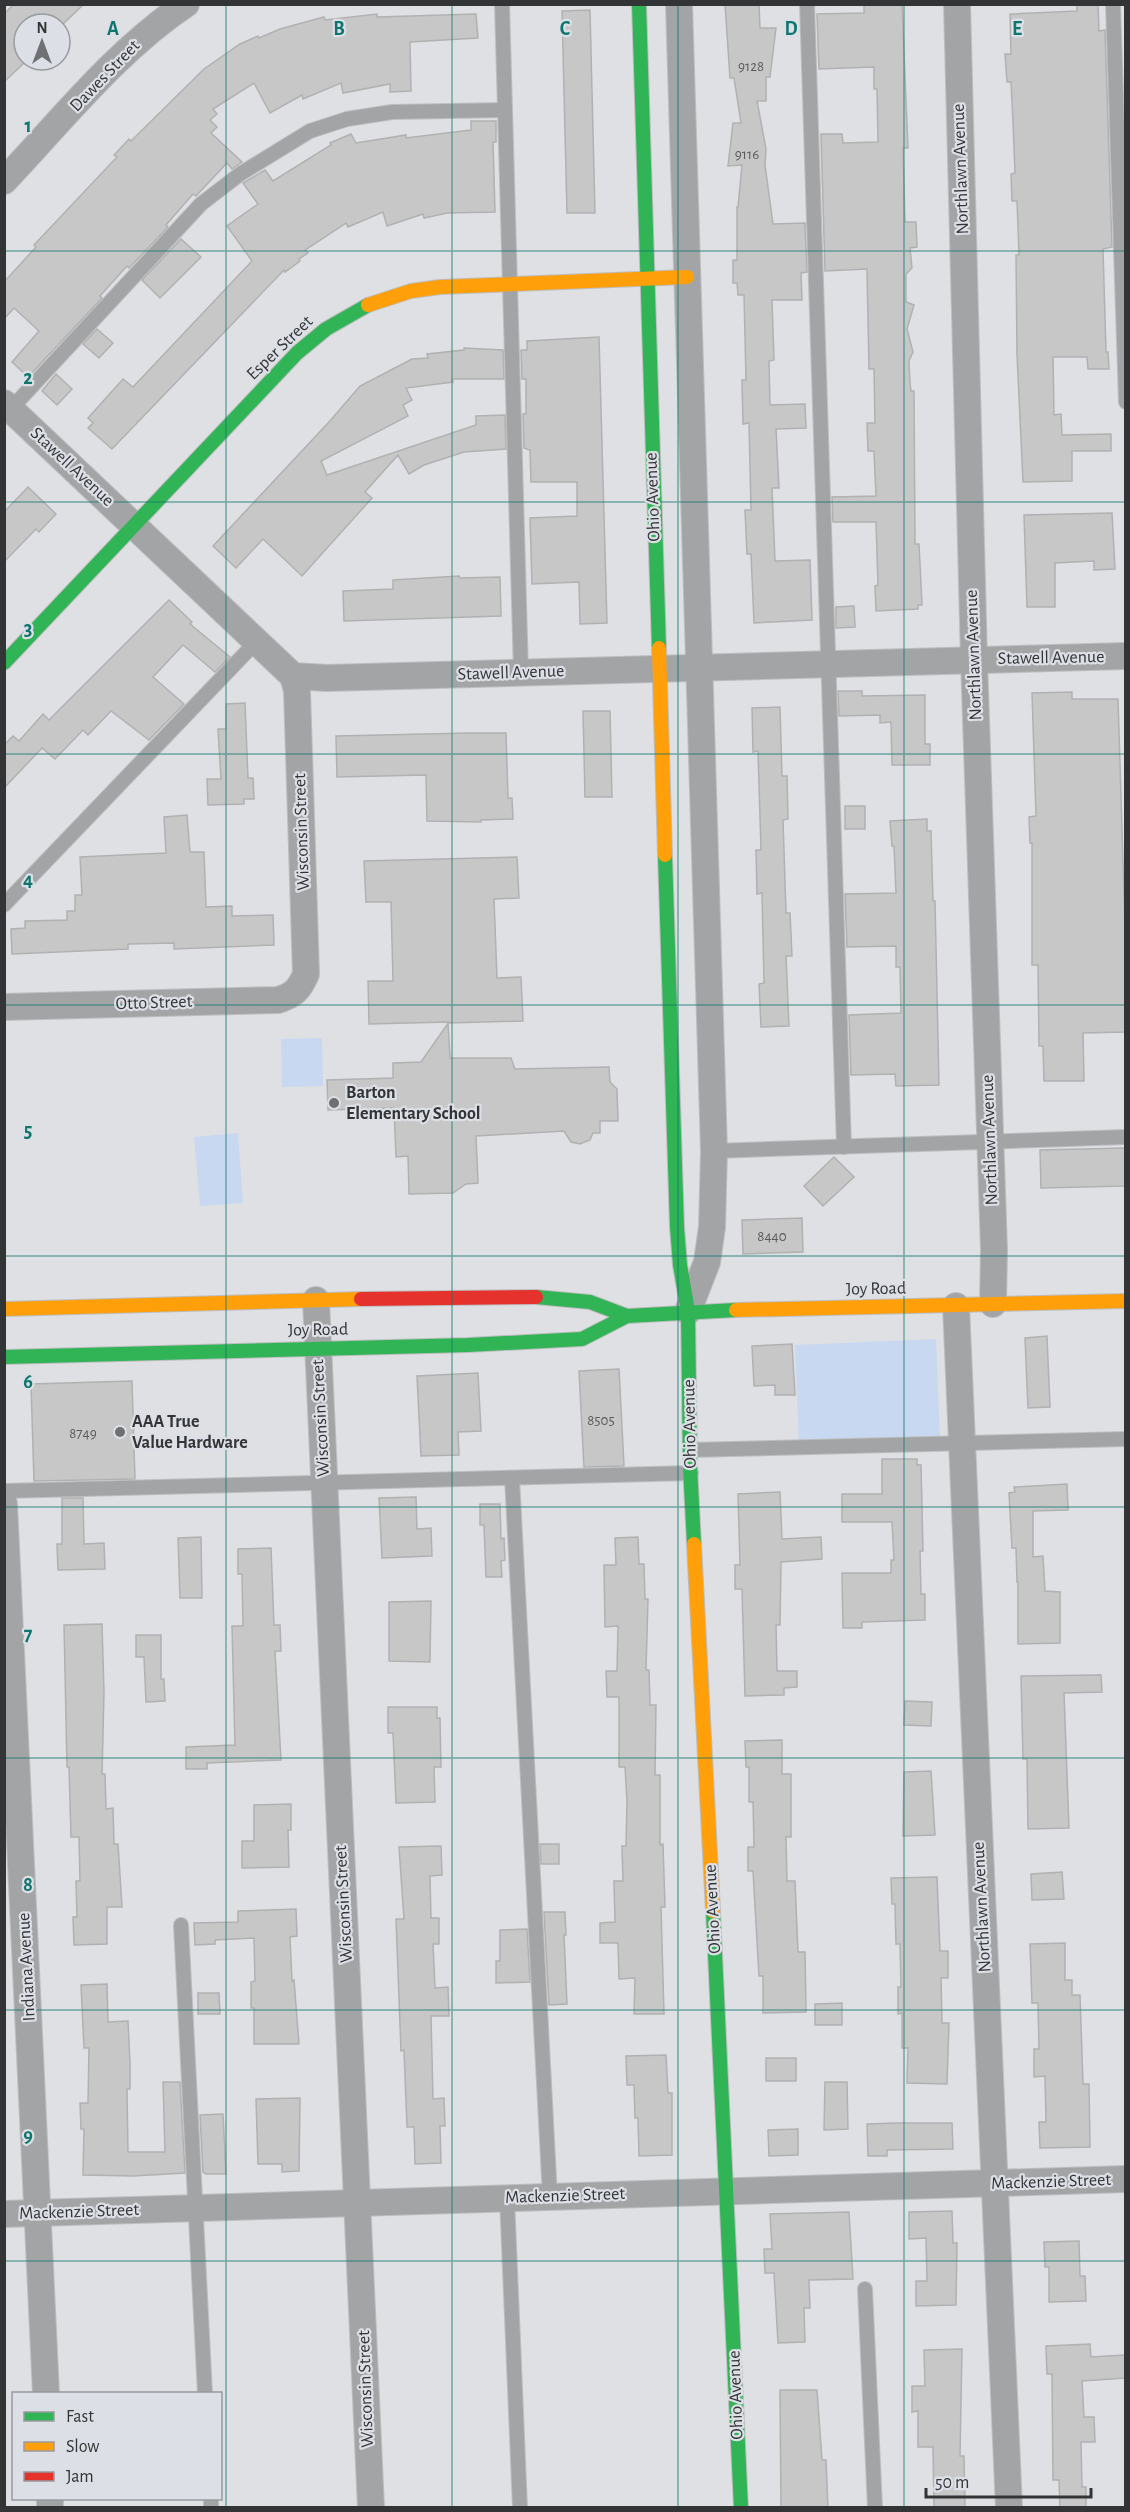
<svg xmlns="http://www.w3.org/2000/svg" width="1130" height="2512" viewBox="0 0 1130 2512" font-family="'Alegreya Sans',sans-serif">
  <rect width="100%" height="100%" fill="#dee0e3"/>
  <!-- green -->
  <g fill="#c8d8f1">
    <path d="M322,1038L323,1086L282,1087L281,1039Z"/>
    <path d="M238,1133L243,1203L200,1206L194,1137Z"/>
    <path d="M936,1339L940,1440L799,1445L795,1345Z"/>
  </g>
  <!-- building -->
  <g fill="#c7c7c7" stroke="#b1b1b2" stroke-width="1.5">
    <path d="M14,4H84L63,24H24V63L4,82V14Z"/>
    <path d="M725,4H759L760,28H776L770,77H766V101H757L766,149L765,165L773,224L805,223L807,272L801,273L802,300H772L774,360L769,361L770,405L805,404L806,428L776,429L779,488H772L775,561L810,560L812,620L754,623L751,554H747L745,510H751L749,423L743,424L742,380H746L744,295H738L737,283H733V260H737V207H738L742,165L728,166L733,123H741L734,78H730Z"/>
    <path d="M864,4H902L908,148H903L905,222H916L917,247L910,248L912,268L906,274V302L914,305L907,329L913,352L909,361L910,383L911,391H914L915,544H919L922,605H918V609L876,611L875,586L878,585L876,522H833L832,497L876,496L874,451H868L867,423H875L874,369H869L867,269L825,271L821,134H842L843,143L878,142L877,89H874V67L819,69L817,14L864,13Z"/>
    <path d="M1077,4H1098L1099,31L1105,30L1112,247L1103,249L1106,352H1108L1109,369H1088L1087,357H1053L1054,415L1061,414L1062,435L1111,434V451H1072V481L1023,482L1017,354L1016,255H1019L1017,201H1012L1011,174L1015,173L1013,122L1011,82H1007L1005,54H1011L1010,14L1077,11Z"/>
    <path d="M590,10L595,213H567L562,11Z"/>
    <path d="M377,14V17L476,14L478,38L410,42L411,91L390,92V84L343,93L341,83L303,99L302,95L270,113L254,83L213,109L217,114L210,120L217,127L211,133L242,162L232,169L227,163L196,196L193,194L166,225L168,227L129,268L127,266L100,296L102,298L28,377L12,362L39,331L14,308L4,319V282L36,247L34,245L117,157L114,155L129,139L131,141L204,69L240,44L258,36L259,38L280,29L324,17L325,20Z"/>
    <path d="M471,121H496V142H493L495,212L447,213L424,218L423,214L387,226L383,212L348,227L346,223L305,250L308,253L299,259L300,261L285,272L284,270L112,449L88,428L93,423L88,418L123,379L133,387L252,261L227,226L258,204L243,183L265,170L273,181L331,145L330,143L351,134L356,143L406,135V138L471,130Z"/>
    <path d="M181,239L201,257L160,298L142,280Z"/>
    <path d="M97,329L113,343L99,358L83,344Z"/>
    <path d="M599,337L607,623L580,624L579,582L532,584L530,518L577,516V482H531L530,450L524,448L523,414H526V379H522L521,350H527V341Z"/>
    <path d="M464,348L503,350L504,379H452L453,382L406,388L412,400L403,405L408,416L321,461L327,475L476,425V416L505,415L506,449L464,452L424,465L409,474L398,455L365,492L372,498L302,576L263,539L236,568L213,546L329,422L360,386L412,359L428,358L427,354L464,350Z"/>
    <path d="M56,374L72,389L57,405L42,391Z"/>
    <path d="M28,487L56,514L39,532L36,529L4,562V512Z"/>
    <path d="M1112,513L1115,569L1094,570V561L1055,563V607H1027L1024,515Z"/>
    <path d="M459,576L460,578L500,577L501,616L344,621L343,591L393,589V580Z"/>
    <path d="M169,600L192,622L190,624L230,657L215,672L183,645L153,677L184,704L149,740L111,711L88,735L83,730L55,759L42,748L4,788V745L13,736L19,741L43,714L49,720Z"/>
    <path d="M854,606L855,627L836,628V607Z"/>
    <path d="M838,691H862V696L925,695V744H930V765H892L891,722L880,723V715L839,716Z"/>
    <path d="M1072,692V699H1118L1125,927V1032L1083,1033L1084,1081H1044L1043,1046H1039L1038,965H1032V843H1030L1029,817L1036,816L1032,693Z"/>
    <path d="M245,703L248,778H253L254,799H244V804L208,805L207,779H221L218,729H226V704Z"/>
    <path d="M780,707L782,776H787L788,819L783,820L786,913H790L792,956H786L789,1026L761,1027L759,984L764,983L762,893L757,894L756,850H761L758,751L753,752L752,708Z"/>
    <path d="M583,711H610L612,797H585Z"/>
    <path d="M470,733H506L508,798H512L513,819L481,820V822L427,821L426,775L337,777L336,736Z"/>
    <rect x="845" y="806" width="20" height="23"/>
    <path d="M187,815L190,852H204L206,907L232,906V916L273,915L274,945L174,949V943L128,944V949L12,954L11,929L25,928V921L67,920V911H75V895H82L80,857L166,853L164,817Z"/>
    <path d="M927,819V831H931L933,901H935L939,1085L896,1086L895,1074L851,1075L849,1015L901,1013L900,967H896V946L847,947L845,894L896,893L894,846H892L890,821Z"/>
    <path d="M517,857L519,898L494,899L497,978L521,977L523,1021L448,1023L450,1058H511L515,1069L609,1067L610,1082L617,1089L618,1121H600V1133H593L590,1140L580,1144L571,1142L564,1131L476,1136L478,1183L466,1184L453,1193L409,1194L408,1156L396,1157L394,1108L328,1110L327,1080L393,1078V1063L421,1062L449,1022L369,1024L368,981H393L391,902H366L364,861Z"/>
    <path d="M1125,1148V1186L1041,1188L1040,1150Z"/>
    <path d="M834,1157L854,1177L823,1206L804,1186Z"/>
    <path d="M802,1218L803,1252L743,1254L742,1220Z"/>
    <path d="M1047,1336L1050,1407L1028,1408L1025,1338Z"/>
    <path d="M792,1344L795,1395H775V1385L754,1386L752,1346Z"/>
    <path d="M619,1369L624,1466L584,1467L579,1371Z"/>
    <path d="M478,1373L481,1431L458,1432L459,1455L421,1456L417,1376Z"/>
    <path d="M132,1381L135,1479L34,1481L31,1384Z"/>
    <path d="M882,1459H917V1465H921L923,1551H920L921,1594H925V1620L862,1622V1628H843L842,1573H891V1560H894L892,1522H842V1494H882Z"/>
    <path d="M1067,1484L1068,1510L1033,1511V1557L1043,1556L1045,1591L1060,1592V1643L1018,1644V1582H1017L1016,1548H1012L1009,1493L1015,1492L1014,1487Z"/>
    <path d="M780,1492L782,1539L821,1537L822,1559L781,1562L780,1625H776L777,1671H797V1687L784,1688V1695L745,1696L742,1589H735V1565H740L738,1494Z"/>
    <path d="M416,1497L417,1529L431,1528L432,1556L382,1558L379,1498Z"/>
    <path d="M62,1498H83L84,1544L104,1543L105,1569L58,1570L57,1544H62Z"/>
    <path d="M480,1504H500L501,1539L504,1538L505,1560L501,1561L502,1577H486L484,1525H480Z"/>
    <path d="M201,1537L202,1598H180L178,1538Z"/>
    <path d="M638,1537L639,1564H644L645,1599H648L646,1670H649L650,1705H656L655,1775H660V1845L663,1844L665,1907H661L664,2014H634L635,1978L619,1979L618,1943H600V1923L615,1922L614,1881H623L622,1846H626L627,1801L625,1767H619V1697H607L606,1671H617L618,1626L605,1627L604,1565H616L615,1538Z"/>
    <path d="M271,1548L274,1625H280L281,1651H275L281,1760L207,1763V1769H186V1747L235,1745L232,1626H243L242,1574H238V1549Z"/>
    <path d="M431,1601L430,1662L389,1661V1602Z"/>
    <path d="M102,1624L104,1693L102,1774H105L106,1809L113,1808L114,1844H118L122,1907H107V1944L74,1945L73,1917H77L76,1881H80L79,1837H71L69,1767H67L64,1625Z"/>
    <path d="M136,1635H161V1679H164L165,1701L146,1702L144,1657H136Z"/>
    <path d="M1101,1675L1102,1692L1064,1693L1069,1828L1028,1829L1027,1759H1023L1021,1676Z"/>
    <path d="M905,1701L932,1702L931,1726L904,1725Z"/>
    <path d="M388,1707H437V1718H440L441,1767H434L435,1802L396,1803L393,1733H388Z"/>
    <path d="M782,1740V1774H791V1837H786L787,1881H795L798,1952H805L806,2012L763,2013V1976H759L753,1871H748V1847H754L753,1802H749V1767H746L745,1741Z"/>
    <path d="M931,1771L935,1835L903,1836L904,1772Z"/>
    <path d="M291,1804V1830H288L289,1867L242,1868V1841H254V1805Z"/>
    <path d="M540,1844H559V1864H541Z"/>
    <path d="M441,1846L442,1875L430,1876L431,1918H439V1944H433L435,1988L448,1987L449,2016H431L433,2099L444,2098L445,2126H440L441,2163L415,2164L414,2127H407L404,2050L401,2051L396,1919H404L399,1847Z"/>
    <path d="M1062,1872L1064,1899L1032,1900L1031,1874Z"/>
    <path d="M937,1877L940,1951H948V1978H941L942,2023H949L947,2084L907,2083L908,2048H902V2013L898,2014V1987H901L900,1944H896L895,1904H892L891,1878Z"/>
    <path d="M296,1909L297,1936L290,1937L292,1981L294,1980L299,2044H254V2008H251V1982L255,1981L254,1938L215,1940V1944L195,1945L194,1923L238,1922V1911Z"/>
    <path d="M544,1912H565L566,1935H564L567,2004L549,2005Z"/>
    <path d="M527,1929L530,1982L496,1983V1961H500V1930Z"/>
    <path d="M1065,1943V1980H1072V1995H1080L1083,2084H1089L1090,2147L1040,2148L1039,2122H1046L1045,2076L1034,2077V2049H1039L1038,2003H1032L1030,1944Z"/>
    <path d="M107,1984L108,2022L128,2021L130,2063V2089H127L128,2152H165L163,2082H180L185,2173L133,2176L83,2175L84,2129H81L80,2103H88L89,2048H84L81,1985Z"/>
    <path d="M198,1993H219L220,2014H198Z"/>
    <path d="M842,2003V2025H815V2004Z"/>
    <path d="M666,2055L668,2093H672V2155L639,2156L638,2118H635L634,2085H627L626,2056Z"/>
    <rect x="766" y="2058" width="30" height="23"/>
    <path d="M825,2082H847L848,2129L824,2130Z"/>
    <path d="M300,2098L299,2171L282,2172V2164H258L256,2099Z"/>
    <path d="M223,2114L226,2174H206L203,2172L200,2115Z"/>
    <path d="M897,2123H952L953,2149L887,2150V2156H868L867,2124Z"/>
    <path d="M798,2129V2155L769,2156L768,2130Z"/>
    <path d="M952,2211L953,2243H957L956,2305L916,2306V2281H927L926,2238L909,2239V2212Z"/>
    <path d="M849,2212L853,2279L809,2280L810,2308H804L805,2342L778,2343L774,2273H765L764,2249H772L770,2214Z"/>
    <path d="M1079,2241L1080,2276H1085L1086,2301L1049,2302V2267H1045L1044,2242Z"/>
    <path d="M1090,2344L1091,2357L1125,2355V2378L1082,2381L1084,2417H1094L1095,2442H1081L1082,2487H1086V2508H1060L1059,2480H1053L1052,2374H1047L1046,2346Z"/>
    <path d="M962,2349L960,2456H964L965,2508H934L933,2447H918V2411L912,2412V2386H925L924,2350Z"/>
    <path d="M780,2390H817L822,2460H826L828,2508H781Z"/>
  </g>
  <g fill="none" stroke-linecap="round" stroke-linejoin="round">
    <!-- lane casing -->
    <g stroke="#bdbec0" stroke-width="16">
      <g id="lane">
        <path d="M502,4L521,673"/>
        <path d="M807,4L844,1147"/>
        <path d="M1113,4L1126,402"/>
        <path d="M8,412L201,204L240,174L310,131L347,119L392,112L505,110"/>
        <path d="M4,905L257,641"/>
        <path d="M714,1151L1126,1137"/>
        <path d="M690,1450L1126,1439"/>
        <path d="M512,1478L550,2197"/>
        <path d="M4,1491L691,1473"/>
        <path d="M181,1925L205,2394"/>
        <path d="M507,2198L520,2508"/>
        <path d="M865,2289L875,2508"/>
        <path d="M211,2498V2508"/>
      </g>
    </g>
    <!-- street casing -->
    <g stroke="#bdbec0" stroke-width="28">
      <g id="street">
        <path d="M679,4L714,1151L712,1227L707,1262L688,1311"/>
        <path d="M957,4L974,660L994,1250L993,1304"/>
        <path d="M4,181C62,120 116,51 186,4"/>
        <path d="M4,403L293,676L327,678L1126,656"/>
        <path d="M4,1007L278,1000C294,995 299,990 306,974L297,691L293,676"/>
        <path d="M316,1300L371,2508"/>
        <path d="M956,1306L1009,2508"/>
        <path d="M4,1504L46,2394"/>
        <path d="M4,2214L1126,2179"/>
        <path d="M50,2498V2508"/>
      </g>
    </g>
    <!-- fast casing -->
    <g stroke="#bdbec0" stroke-width="16">
      <g id="fast">
        <path d="M639,4L659,648"/>
        <path d="M4,663L297,353L326,329L368,305"/>
        <path d="M665,855L677,1227L680,1265L688,1311L690,1466L694,1544"/>
        <path d="M536,1297L590,1302L627,1316"/>
        <path d="M4,1357L468,1345L582,1339L627,1316L736,1310"/>
        <path d="M713,1911L741,2508"/>
      </g>
    </g>
    <!-- slow casing -->
    <g stroke="#bdbec0" stroke-width="16">
      <g id="slow">
        <path d="M368,305L411,291L440,287L687,277"/>
        <path d="M659,648L665,855"/>
        <path d="M4,1309L361,1299"/>
        <path d="M736,1310L1126,1301"/>
        <path d="M694,1544L713,1911"/>
      </g>
    </g>
    <!-- jam casing -->
    <g stroke="#bdbec0" stroke-width="16">
      <path id="jam" d="M361,1299L536,1297"/>
    </g>
    <!-- lane -->
    <use href="#lane" stroke="#a3a4a6" stroke-width="14"/>
    <!-- street -->
    <use href="#street" stroke="#a3a4a6" stroke-width="26"/>
    <!-- fast -->
    <use href="#fast" stroke="#30b455" stroke-width="14"/>
    <!-- slow -->
    <use href="#slow" stroke="#ff9f0a" stroke-width="14"/>
    <!-- jam -->
    <use href="#jam" stroke="#e5322d" stroke-width="14"/>
  </g>
  <!-- grid -->
  <path fill="none" stroke="#0f766e" stroke-width="1.5" stroke-opacity="0.55" d="M226,4V2508M452,4V2508M678,4V2508M904,4V2508M4,251H1126M4,502H1126M4,754H1126M4,1005H1126M4,1256H1126M4,1507H1126M4,1758H1126M4,2010H1126M4,2261H1126"/>
  <!-- markers -->
  <g fill="#6f7073" stroke="#dcdfe5" stroke-width="2">
    <circle cx="334" cy="1103" r="6"/>
    <circle cx="120" cy="1432" r="6"/>
  </g>
  <g text-anchor="middle" dominant-baseline="central" stroke-width="4.5" stroke-linejoin="round" paint-order="stroke">
    <!-- number labels -->
    <g font-size="15" fill="#5a5b5c">
      <text x="751" y="66">9128</text>
      <text x="747" y="154">9116</text>
      <text x="772" y="1236">8440</text>
      <text x="601" y="1420">8505</text>
      <text x="83" y="1433">8749</text>
    </g>
    <!-- street labels -->
    <g font-size="18" fill="#333436" stroke="#dcdfe5">
      <text transform="translate(105 76) rotate(-46)">Dawes Street</text>
      <text transform="translate(961 169) rotate(-92)">Northlawn Avenue</text>
      <text transform="translate(280 348) rotate(-44)">Esper Street</text>
      <text transform="translate(72 467) rotate(43)">Stawell Avenue</text>
      <text transform="translate(653 497) rotate(-92)">Ohio Avenue</text>
      <text transform="translate(974 655) rotate(-92)">Northlawn Avenue</text>
      <text transform="translate(1051 658) rotate(-1)">Stawell Avenue</text>
      <text transform="translate(511 673) rotate(-2)">Stawell Avenue</text>
      <text transform="translate(302 832) rotate(-92)">Wisconsin Street</text>
      <text transform="translate(154 1003) rotate(-2)">Otto Street</text>
      <text transform="translate(990 1140) rotate(-92)">Northlawn Avenue</text>
      <text transform="translate(876 1289) rotate(-1)">Joy Road</text>
      <text transform="translate(318 1330) rotate(-1)">Joy Road</text>
      <text transform="translate(321 1418) rotate(-93)">Wisconsin Street</text>
      <text transform="translate(690 1424) rotate(-91)">Ohio Avenue</text>
      <text transform="translate(344 1904) rotate(-93)">Wisconsin Street</text>
      <text transform="translate(982 1907) rotate(-93)">Northlawn Avenue</text>
      <text transform="translate(713 1909) rotate(-93)">Ohio Avenue</text>
      <text transform="translate(27 1967) rotate(-93)">Indiana Avenue</text>
      <text transform="translate(1051 2182) rotate(-2)">Mackenzie Street</text>
      <text transform="translate(565 2196) rotate(-2)">Mackenzie Street</text>
      <text transform="translate(79 2212) rotate(-2)">Mackenzie Street</text>
      <text transform="translate(366 2389) rotate(-92)">Wisconsin Street</text>
      <text transform="translate(736 2395) rotate(-92)">Ohio Avenue</text>
    </g>
    <!-- poi labels -->
    <g font-size="18" font-weight="bold" fill="#333436" stroke="#dcdfe5" text-anchor="start">
      <text x="346" y="1093">Barton<tspan x="346" dy="21">Elementary School</tspan></text>
      <text x="132" y="1422">AAA True<tspan x="132" dy="21">Value Hardware</tspan></text>
    </g>
  </g>
  <g font-size="20" text-anchor="middle" font-weight="bold" fill="#0f766e" stroke="#dcdfe5" stroke-width="4.5" stroke-linejoin="round" paint-order="stroke">
    <text x="113" y="35">A</text>
    <text x="339" y="35">B</text>
    <text x="565" y="35">C</text>
    <text x="791" y="35">D</text>
    <text x="1017" y="35">E</text>
    <text x="28" y="132">1</text>
    <text x="28" y="384">2</text>
    <text x="28" y="635">3</text>
    <text x="28" y="886">4</text>
    <text x="28" y="1137">5</text>
    <text x="28" y="1388">6</text>
    <text x="28" y="1640">7</text>
    <text x="28" y="1891">8</text>
    <text x="28" y="2142">9</text>
  </g>
  <!-- border -->
  <rect width="1130" height="2512" fill="none" stroke="#333436" stroke-width="12"/>
  <!-- legend -->
  <rect x="12" y="2392" width="210" height="108" fill="#dcdfe5" stroke="#989b9f" stroke-width="1.5"/>
  <rect x="24" y="2412" width="30" height="9" fill="#30b455" stroke="#989b9f" stroke-width="1.5"/>
  <text x="66" y="2422" font-size="18" fill="#333436">Fast</text>
  <rect x="24" y="2442" width="30" height="9" fill="#ff9f0a" stroke="#989b9f" stroke-width="1.5"/>
  <text x="66" y="2452" font-size="18" fill="#333436">Slow</text>
  <rect x="24" y="2472" width="30" height="9" fill="#e5322d" stroke="#989b9f" stroke-width="1.5"/>
  <text x="66" y="2482" font-size="18" fill="#333436">Jam</text>
  <!-- north arrow -->
  <g transform="translate(42 42)"><circle r="28" fill="#dcdfe5" stroke="#989b9f" stroke-width="1.5"/>
  <path d="M0-4.5L10 22L0 15L-10 22Z" fill="#6f7073"/>
  <text y="-9" font-size="16" font-weight="bold" text-anchor="middle" fill="#333436">N</text>
  </g>
  <!-- scale -->
  <path d="M926 2488v9h165v-9" fill="none" stroke="#333436" stroke-width="3"/>
  <text x="935" y="2488" font-size="18" fill="#333436" stroke="#dcdfe5" stroke-width="4.5" paint-order="stroke">50 m</text>
</svg>
